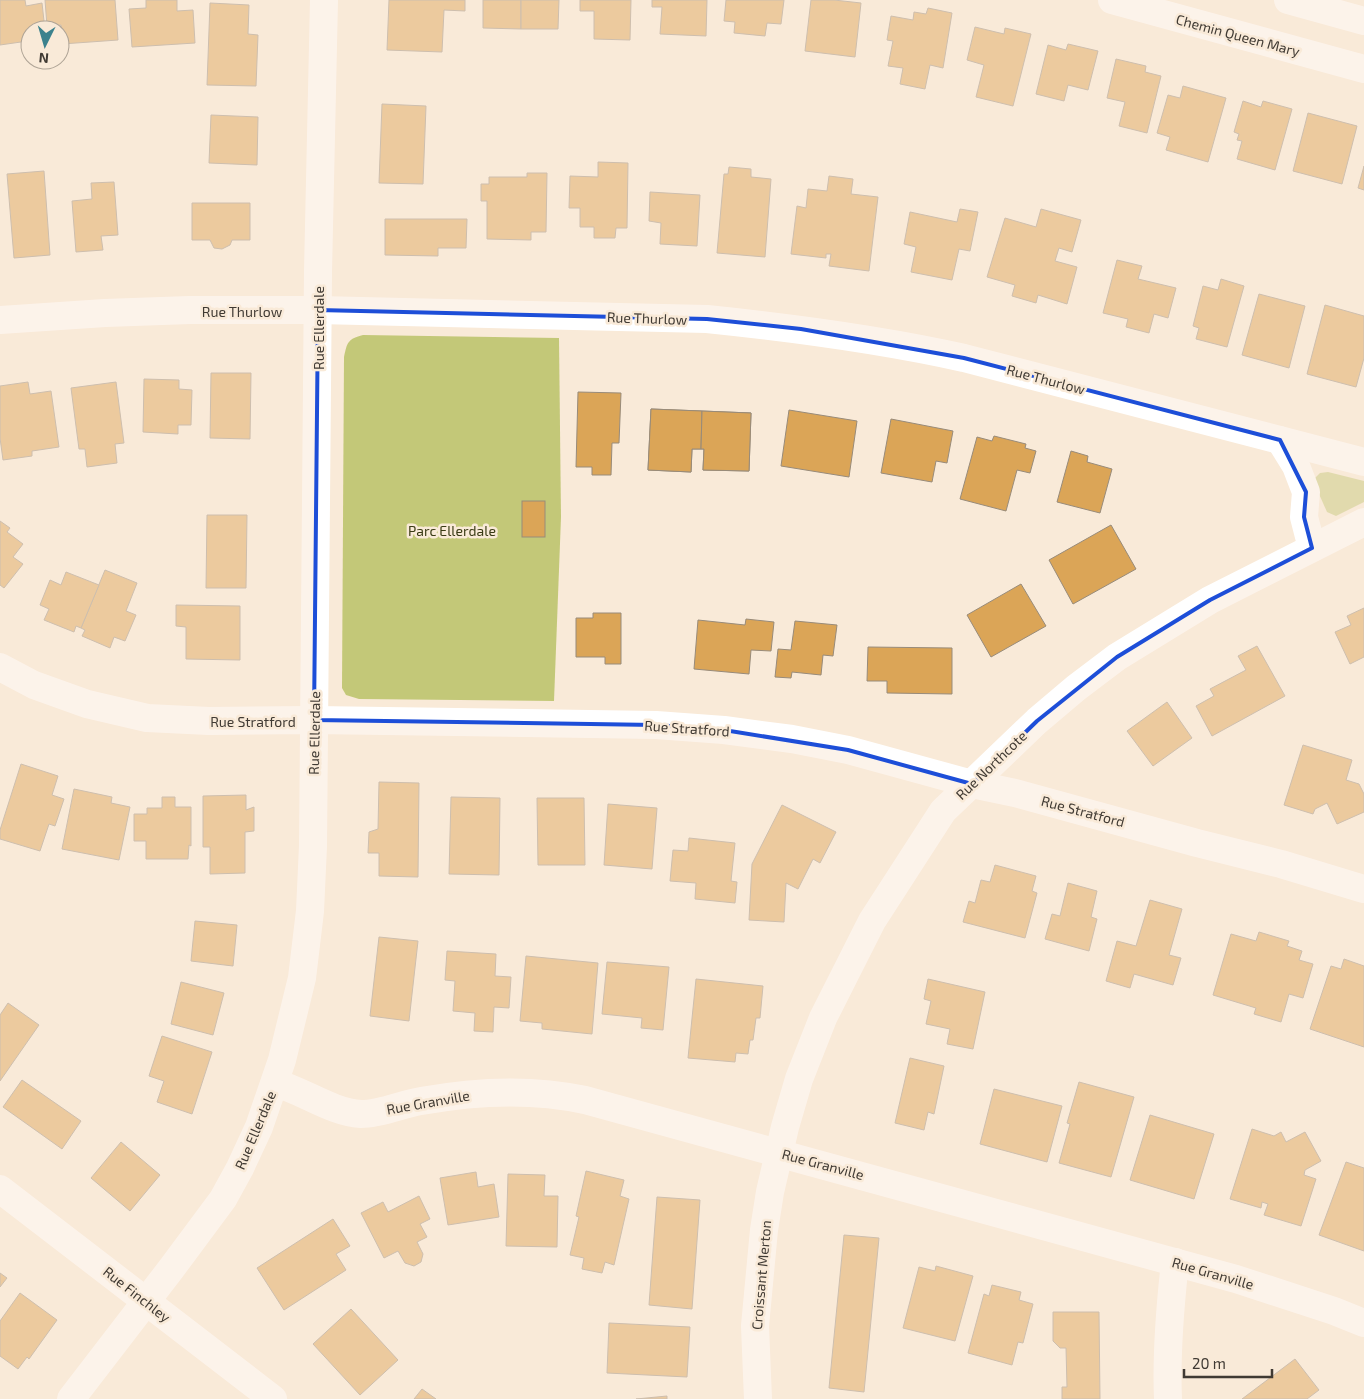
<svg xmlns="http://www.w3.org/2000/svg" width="1364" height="1399" viewBox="0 0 1364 1399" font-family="'Exo 2',sans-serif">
  <rect width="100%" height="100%" fill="#f9ead8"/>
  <!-- green -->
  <g fill="#c3c878">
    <path d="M363,335L559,338L561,517L554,701L359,699L346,695L342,688L344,357C347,342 348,339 363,335Z"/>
    <path d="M1328,472L1364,481V502L1336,516L1327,512L1315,485L1314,479L1320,473Z"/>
  </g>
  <!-- building -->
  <g fill="#dba557" stroke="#988b7a">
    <path d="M0,0H25L26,6L42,3L45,30H30V51L28,41L0,45Z"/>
    <path d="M45,0H115L118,40L62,44L61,25L47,26Z"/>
    <path d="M146,0H177V11L193,10L195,43L132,47L129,9L146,8Z"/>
    <path d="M389,0H465V11L444,10L442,52L387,50Z"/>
    <path d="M483,0H521V29L483,28Z"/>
    <path d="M521,0H559L558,29H521Z"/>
    <path d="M580,0H631L630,40L594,39V11H580Z"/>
    <path d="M652,0H707L706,36L660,34L662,7H652Z"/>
    <path d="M726,0H784L781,24L767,23L765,36L734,33L735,22L724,21Z"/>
    <path d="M811,0H834L861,3L855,57L805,51Z"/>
    <path d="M210,3L249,5L248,34L258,35L256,86L207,85Z"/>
    <path d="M928,8L952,13L943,68L930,65L925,89L900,84L903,68L888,66L893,41L887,40L891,16L913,20L914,12L926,14Z"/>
    <path d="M975,27L1004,34L1005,28L1031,34L1013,106L976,97L984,65L967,60Z"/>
    <path d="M1068,44L1098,51L1088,90L1068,85L1064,101L1036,94L1048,45L1066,50Z"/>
    <path d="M1116,59L1146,66L1145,72L1161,76L1147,133L1119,126L1125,102L1107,98Z"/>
    <path d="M1183,86L1226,98L1208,162L1166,150L1170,137L1157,133L1168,95L1180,98Z"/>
    <path d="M1243,101L1261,107L1263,101L1292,109L1275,170L1237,159L1242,141L1237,140L1239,134L1234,132Z"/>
    <path d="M382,104L426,106L423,184L379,183Z"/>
    <path d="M1308,113L1357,126L1342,184L1293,171Z"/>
    <path d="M211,115L258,117L257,165L209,163Z"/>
    <path d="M598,162L628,163L627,228H616L615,238H594V227H580V208H569L570,176L598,177Z"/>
    <path d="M1364,166V190L1358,188Z"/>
    <path d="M729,167L751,169V177L771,179L765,257L717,253L724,174H728Z"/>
    <path d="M44,171L50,255L14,258L7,174Z"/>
    <path d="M527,173H547L546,232H531V240L487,239V201H481V184H489V177H527Z"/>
    <path d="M829,176L853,179L851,194L878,197L869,271L829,266L831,254H826V258L791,254L797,206L806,208L808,189L827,191Z"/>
    <path d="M114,182L118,235L101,236L103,250L76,252L72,201L92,199L91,183Z"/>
    <path d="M650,192L700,195L697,246L660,244L661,223L649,221Z"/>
    <path d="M192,203H250V240H232L230,245L222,249L214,248L210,240H192Z"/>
    <path d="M960,209L978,212L970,251L959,249L952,280L911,272L916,247L904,244L910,212L957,222Z"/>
    <path d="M1041,209L1081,220L1072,252L1059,248L1055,261L1077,267L1067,304L1038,295L1036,303L1012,296L1015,285L987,277L1005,218L1036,227Z"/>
    <path d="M385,219H467L466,248H438V256L385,255Z"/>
    <path d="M1117,260L1142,266L1138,279L1176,288L1168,318L1154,314L1149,333L1126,327L1128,319L1103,313Z"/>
    <path d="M1221,279L1244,286L1227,347L1196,339L1199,328L1193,326L1203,286L1218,290Z"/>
    <path d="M1259,294L1305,306L1289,368L1242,355Z"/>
    <path d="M1325,305L1364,316V358L1356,387L1307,374Z"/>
    <path d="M211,373H251L250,439L210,438Z"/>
    <path d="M144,379L179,380V389L192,390L191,425H178V434L143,432Z"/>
    <path d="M28,382L30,394L51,391L59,447L32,451V456L3,460L0,438V386Z"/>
    <path d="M116,382L124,443L115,444L117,463L87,467L85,449H79L71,388Z"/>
    <path d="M578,392L621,393L619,443H612L611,475H592V467H576Z"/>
    <path d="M651,409L751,413L749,471L703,470L704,449H692L691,472L648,470Z"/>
    <path d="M651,409L702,411L701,449H692L691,472L648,470Z"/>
    <path d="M789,410L857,421L849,477L781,466Z"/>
    <path d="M702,411L751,413L749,471L703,470L704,449H701Z"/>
    <path d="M891,419L953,431L947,463L936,461L932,482L881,473Z"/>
    <path d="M994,436L1026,444L1025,448L1036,451L1030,473L1017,470L1006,511L960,499L977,437L992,441Z"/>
    <path d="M1071,451L1088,456L1087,462L1112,469L1100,513L1057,502Z"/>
    <rect x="522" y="501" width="23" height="36"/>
    <path d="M207,515H247L246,588H206Z"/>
    <path d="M0,521L10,528L7,532L23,544L13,557L23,564L4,588L0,585Z"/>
    <path d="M1111,525L1136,569L1073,604L1049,560Z"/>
    <path d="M105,570L137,583L126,611L136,615L125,641L114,637L110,648L82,636L85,630L81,628Z"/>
    <path d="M66,572L99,585L81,628L76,626L74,632L44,620L49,609L40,605L50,580L61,585Z"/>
    <path d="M1021,584L1046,626L991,657L967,615Z"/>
    <path d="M176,605L240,606V660L186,659V627L176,626Z"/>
    <path d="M1364,608V657L1350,664L1335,632L1351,625L1347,616Z"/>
    <path d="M593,613H621V664H605V657H576V618H593Z"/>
    <path d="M746,619L774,622L771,651L751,650L749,674L694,669L698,620L745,625Z"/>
    <path d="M795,621L837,625L833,656L823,655L821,675L792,672L791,678L775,677L778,649L791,650Z"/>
    <path d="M1257,646L1285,696L1212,736L1196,706L1214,696L1210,689L1246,670L1238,656Z"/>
    <path d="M868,647L952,648V694L887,693V681H867Z"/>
    <path d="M1167,702L1192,738L1153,766L1127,731Z"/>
    <path d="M1303,745L1352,760L1346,780L1359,784L1364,794V812L1337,824L1327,803L1315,809L1313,814L1284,805Z"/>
    <path d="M21,764L58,776L52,795L64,799L55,826L49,824L40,851L0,839V830Z"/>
    <path d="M379,782L419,783L418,877L379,876V853H368L369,832L378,829Z"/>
    <path d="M74,789L112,797L111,803L130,807L119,860L62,849Z"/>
    <path d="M246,795V810L254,807V831L245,832V873L210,874V847H203V796Z"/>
    <path d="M162,797H175V807H191V846L189,845L188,859H146V841H134V814H147V808H162Z"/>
    <path d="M451,797L500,798L499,875L449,874Z"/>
    <path d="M537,798H584L585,865H538Z"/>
    <path d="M608,804L657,808L652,869L604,865Z"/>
    <path d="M782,805L836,832L820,863L813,859L798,889L786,883L784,922L749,920L752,864Z"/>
    <path d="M689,838L735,843L731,881L737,882L735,903L695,899L696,883L670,881L673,850L688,851Z"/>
    <path d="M995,865L1036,876L1032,891L1037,893L1025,938L963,922L969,901L975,903L981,880L990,882Z"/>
    <path d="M1068,883L1097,891L1091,917L1097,919L1089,951L1045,939L1052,914L1060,916Z"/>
    <path d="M1150,900L1182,909L1169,955L1181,958L1173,985L1134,974L1130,988L1106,981L1117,941L1136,946Z"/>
    <path d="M195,921L237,925L233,966L191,961Z"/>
    <path d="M1259,932L1289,941L1287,946L1302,951L1299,960L1313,964L1303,998L1289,994L1281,1022L1254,1014L1256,1008L1213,995L1231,934L1256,941Z"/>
    <path d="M379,937L418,941L409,1021L370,1016Z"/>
    <path d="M447,951L496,954L495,976L511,977L509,1008L494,1007L493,1032L474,1031L475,1013L453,1011L455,981L445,980Z"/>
    <path d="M526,956L598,963L592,1034L542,1029V1023L520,1021Z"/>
    <path d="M1344,959L1364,966V1047L1310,1029L1331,966L1341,969Z"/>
    <path d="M607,962L669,967L663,1030L641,1028L642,1018L602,1014Z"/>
    <path d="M696,979L763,986L760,1018H756L753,1040H750L748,1054L736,1053L735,1062L688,1058Z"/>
    <path d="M928,979L985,992L973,1049L947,1044L950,1029L926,1024L931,1001L924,999Z"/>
    <path d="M181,982L224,993L213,1035L171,1024Z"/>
    <path d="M8,1003L39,1025L0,1081V1015Z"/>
    <path d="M162,1036L212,1052L192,1114L157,1102L164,1081L149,1076Z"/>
    <path d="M910,1058L944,1066L934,1114L928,1112L924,1130L895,1123Z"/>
    <path d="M22,1080L81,1121L62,1149L3,1107Z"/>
    <path d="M1079,1082L1134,1097L1111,1177L1059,1163L1070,1124L1067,1123Z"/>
    <path d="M994,1089L1062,1106L1047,1162L980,1144Z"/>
    <path d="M1150,1115L1214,1134L1194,1199L1130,1180Z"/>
    <path d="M1252,1129L1274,1136L1281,1132L1286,1142L1305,1132L1321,1161L1305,1170L1304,1175L1316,1179L1301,1226L1264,1215L1268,1204L1262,1202L1261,1208L1230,1199Z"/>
    <path d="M121,1142L160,1175L130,1211L91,1178Z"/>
    <path d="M1346,1162L1364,1168V1251L1319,1235Z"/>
    <path d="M586,1171L624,1180L620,1196L629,1199L614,1265L605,1262L602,1273L582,1269L584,1258L570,1255L579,1217L576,1216Z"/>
    <path d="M476,1172L478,1187L494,1184L499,1217L448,1225L440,1178Z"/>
    <path d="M508,1174L545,1175L544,1196H558L557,1247L506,1246Z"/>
    <path d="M419,1196L430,1219L420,1224L427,1237L417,1242L423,1254L421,1262L414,1266L405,1263L398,1251L384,1258L361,1213L383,1202L388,1212Z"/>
    <path d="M657,1197L700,1200L692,1309L649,1305Z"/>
    <path d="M333,1219L350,1246L336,1254L346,1270L284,1310L257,1268Z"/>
    <path d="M844,1235L879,1238L864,1392L829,1388Z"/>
    <path d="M936,1266L973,1276L955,1341L903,1328L919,1267L935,1271Z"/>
    <path d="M0,1273L7,1278L0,1287Z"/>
    <path d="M992,1285L1021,1292L1019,1300L1033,1304L1023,1343L1018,1342L1012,1365L968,1353L984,1294L989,1296Z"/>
    <path d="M20,1293L57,1320L29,1359L27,1357L18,1369L0,1356V1321Z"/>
    <path d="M351,1309L398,1360L360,1395L313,1344Z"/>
    <path d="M1053,1312H1099L1100,1399H1062V1387H1067L1066,1348H1060L1053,1341Z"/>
    <path d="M609,1323L690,1327L687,1377L607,1373Z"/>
    <path d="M1295,1359L1319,1390L1307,1399H1242Z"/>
    <path d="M422,1389L436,1399H414Z"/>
    <path d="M667,1396V1399H636Z"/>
  </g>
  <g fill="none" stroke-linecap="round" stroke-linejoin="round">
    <!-- street -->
    <g stroke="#fff" stroke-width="28">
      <path d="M0,320L105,313L190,310H318L707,319C794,328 879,339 964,358L1364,462"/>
      <path d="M1280,440L1296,466L1306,492L1304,517L1312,548"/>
      <path d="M0,667L34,685L87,704L147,718L209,721L314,720L656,725L724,730L792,739L848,750L972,784L1015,793L1197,843L1281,864L1364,889"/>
      <path d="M275,1083C304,1091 331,1112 361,1114C381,1114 402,1104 421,1101C476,1091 530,1088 585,1100L1236,1279L1334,1311L1364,1323"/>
      <path d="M0,1189L273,1399"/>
      <path d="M71,1399L171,1269L223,1199L240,1168L259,1127L282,1060L302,978L310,911L313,846L318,272L324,0"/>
      <path d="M758,1399L755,1326L764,1230L770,1192L785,1127L799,1079L823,1018L872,921L943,811L1037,721L1076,688L1117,657L1210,600L1364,522"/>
      <path d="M1168,1399C1166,1353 1170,1307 1175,1262"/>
    </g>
    <!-- secondary -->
    <g stroke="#fff" stroke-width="28">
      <path d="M1112,0L1364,69"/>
      <path d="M1288,0L1364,21"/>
    </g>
  </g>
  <!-- marked area -->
  <path d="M0 0H1364V1399H0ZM318,310L707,319L801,329L964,358L1280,440L1306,492L1304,517L1312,548L1210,600L1117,657L1037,721L972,784L848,750L724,730L656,725L314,720Z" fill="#f9ead8" fill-opacity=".55" fill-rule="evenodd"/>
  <path fill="none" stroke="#1d4ed8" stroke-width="4" stroke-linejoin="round" d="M318,310L707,319L801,329L964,358L1280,440L1306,492L1304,517L1312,548L1210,600L1117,657L1037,721L972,784L848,750L724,730L656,725L314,720Z"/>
  <g text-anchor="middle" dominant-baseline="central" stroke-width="5" stroke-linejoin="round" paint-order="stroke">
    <!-- street labels -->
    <g font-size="14" fill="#403a33" stroke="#f9ead8">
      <text transform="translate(1238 35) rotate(15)">Chemin Queen Mary</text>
      <text x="242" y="311">Rue Thurlow</text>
      <text transform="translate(647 318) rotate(2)">Rue Thurlow</text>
      <text transform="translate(318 328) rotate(-90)">Rue Ellerdale</text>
      <text transform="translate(1046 379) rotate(15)">Rue Thurlow</text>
      <text x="253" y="721">Rue Stratford</text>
      <text transform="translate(687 728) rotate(4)">Rue Stratford</text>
      <text transform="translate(314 733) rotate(-89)">Rue Ellerdale</text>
      <text transform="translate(991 765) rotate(-44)">Rue Northcote</text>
      <text transform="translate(1083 811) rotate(15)">Rue Stratford</text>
      <text transform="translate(428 1102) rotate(-10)">Rue Granville</text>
      <text transform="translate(255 1130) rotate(-67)">Rue Ellerdale</text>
      <text transform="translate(823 1164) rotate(15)">Rue Granville</text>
      <text transform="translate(1213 1273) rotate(16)">Rue Granville</text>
      <text transform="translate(761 1275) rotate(-85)">Croissant Merton</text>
      <text transform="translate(137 1294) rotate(38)">Rue Finchley</text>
    </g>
    <!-- park labels -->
    <g font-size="14" fill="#3a3b15" stroke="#f9ead8">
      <text x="452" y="530">Parc Ellerdale</text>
    </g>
  </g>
  <!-- north arrow -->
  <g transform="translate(45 45) rotate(185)"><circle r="24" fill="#f9ead8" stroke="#afa496"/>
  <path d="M0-4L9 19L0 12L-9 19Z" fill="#3c828d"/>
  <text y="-8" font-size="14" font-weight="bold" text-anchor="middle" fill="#403a33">N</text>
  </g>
  <!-- scale -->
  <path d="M1184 1369v8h88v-8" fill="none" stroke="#403a33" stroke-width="2.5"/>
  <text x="1192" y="1369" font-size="15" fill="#403a33" stroke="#f9ead8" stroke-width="4" paint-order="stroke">20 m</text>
</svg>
